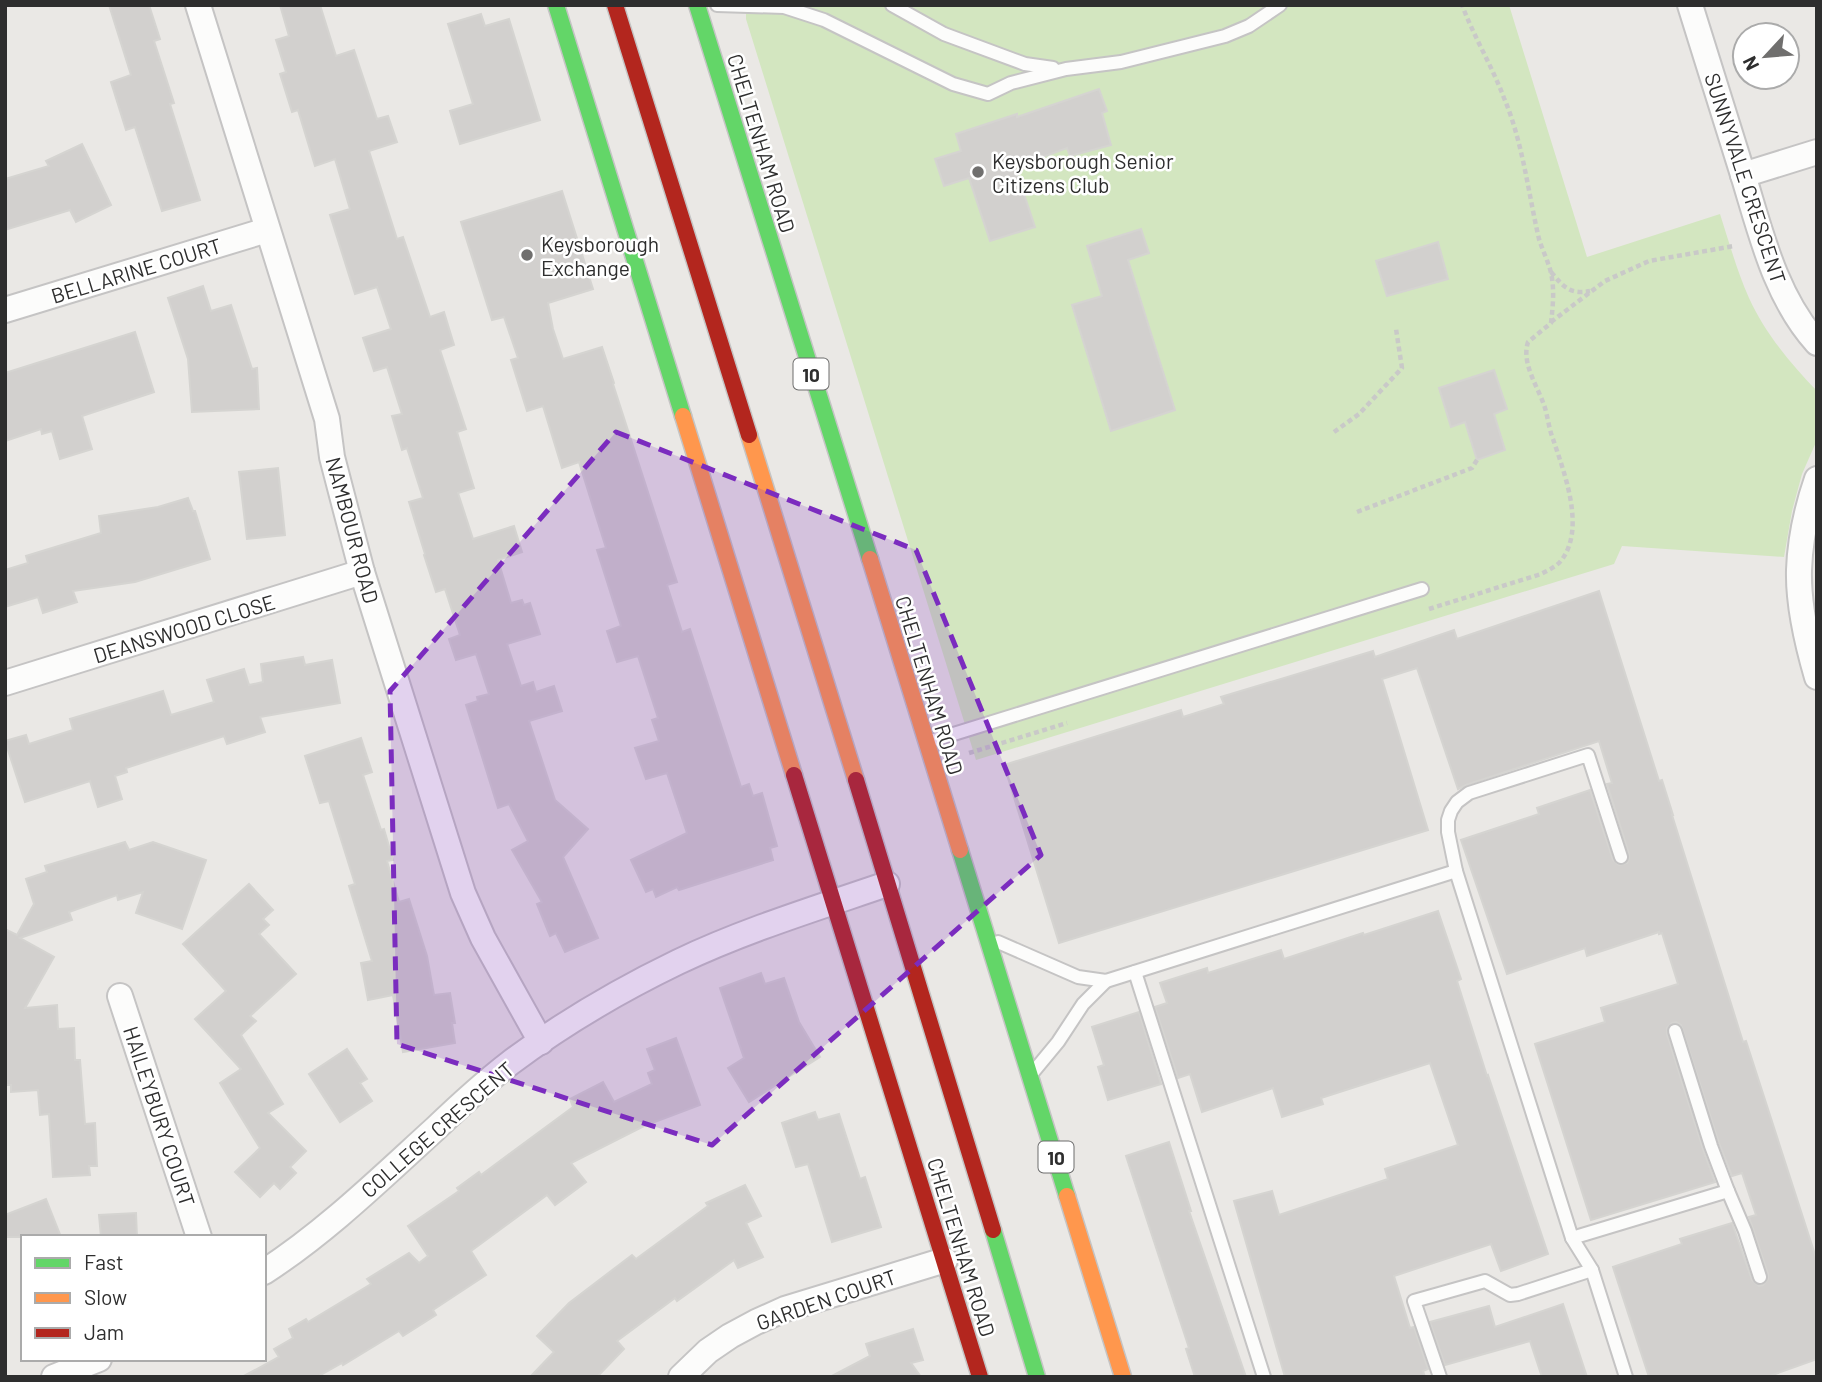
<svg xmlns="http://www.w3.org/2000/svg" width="1822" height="1382" viewBox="0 0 1822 1382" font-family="Barlow,sans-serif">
  <rect width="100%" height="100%" fill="#eae8e5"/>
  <!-- pitch -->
  <path fill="#d3e6c0" d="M746,5H1509L1587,257L1720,214C1729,242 1737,271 1749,298C1765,333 1790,363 1817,391V440L1802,474L1792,511L1784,557L1622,546L1614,564L976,760L746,19Z"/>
  <!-- building -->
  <g fill="#d2d0ce" stroke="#d5d4d1" stroke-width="2">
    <path d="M109,5H149L160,39L154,41L174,103L170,104L200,200L162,211L135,127L126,130L111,82L131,75Z"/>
    <path d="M280,5H320L336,56L354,50L377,119L388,116L397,142L369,151L397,239L403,237L430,317L444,312L454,345L440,350L466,429L457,432L474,488L458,493L473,539L514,526L522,552L498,560L511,603L522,600L524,605L530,603L540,634L507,644L521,686L533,682L536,692L554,686L562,711L529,721L555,800L588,829L563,857L598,938L565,952L556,933L550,936L537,904L542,902L512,850L528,841L509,804L498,808L466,705L478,701L477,697L489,694L476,654L456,660L449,639L460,635L445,589L436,592L424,555L425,554L409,502L423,498L407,448L402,450L392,416L402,414L387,367L374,371L363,338L391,329L377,287L355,294L330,215L350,209L335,159L315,166L298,110L292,112L280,74L286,72L276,40L289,36Z"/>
    <path d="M481,14L485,26L509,19L540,120L460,144L450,111L473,104L448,24Z"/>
    <path d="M1099,89L1107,111L1102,113L1111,145L1070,156L1067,148L1015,167L1035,227L990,241L969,178L944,186L935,159L961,151L956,134L1017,114V117Z"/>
    <path d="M82,144L111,205L76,222L70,210L5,230V179L49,166L46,161Z"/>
    <path d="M562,191L593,289L548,303L553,329L563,359L602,347L614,383L613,384L677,582L667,585L682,632L690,629L741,787L749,784L753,796L762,793L777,846L770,848L773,860L679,890L677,887L656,897L653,889L646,892L631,860L687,833L667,773L646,779L635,748L659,741L652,720L658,718L638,656L617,662L607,631L621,626L597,550L606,548L579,462L562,468L543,406L527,411L511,360L518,358L504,317L492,320L461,222Z"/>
    <path d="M1141,229L1149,253L1128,260L1175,410L1111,431L1072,305L1102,296L1087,246Z"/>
    <path d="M1438,242L1448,279L1387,296L1376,261Z"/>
    <path d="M203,286L211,311L231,305L252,369L257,368L259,409L192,412L188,359L168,298Z"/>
    <path d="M135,332L154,392L82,416L92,449L60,459L52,431L42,434L41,429L5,441V373Z"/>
    <path d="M1494,370L1507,409L1494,414L1505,450L1477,460L1465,422L1451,427L1439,388Z"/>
    <path d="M278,468L285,535L247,539L239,472Z"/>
    <path d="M188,498L193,511H195L210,559L135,582L73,591L77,602L43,613L38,597L5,607V570L28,563L26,556L101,533L99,516L158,507Z"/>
    <path d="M1599,591L1659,781L1662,780L1673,815H1672L1743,1042L1746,1041L1817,1261V1359L1767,1377H1649L1613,1267L1682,1244L1680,1239L1732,1223L1752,1280L1759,1286L1763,1285L1768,1279V1274L1749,1217L1756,1215L1742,1173L1732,1176L1719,1143L1681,1025L1676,1022L1672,1023L1667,1028V1034L1703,1149L1715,1182L1591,1220L1535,1044L1605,1022L1601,1008L1678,984L1662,933L1659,934V932L1587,956L1585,948L1507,974L1461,840L1539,814L1537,808L1590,790L1613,860L1619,865L1627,863L1629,859V854L1607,784L1612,783L1599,741L1466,785L1458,789L1417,668L1382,679L1428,830L1059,943L1004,765L1181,710L1183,717L1224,704L1221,697L1373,651L1375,657L1454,630L1457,639Z"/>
    <path d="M303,657L305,665L332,660L340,703L260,717L265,732L227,744L224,736L126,768L127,772L115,776L122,799L98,807L90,781L25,802L5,741L26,735L29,744L73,730L70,719L163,691L171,715L214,702L207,680L244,669L249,685L263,682L261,664Z"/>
    <path d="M361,738L372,772L363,775L381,830L384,829L393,860L387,861L399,902L409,899L427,956L434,995L450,993L455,1023H452L455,1043L403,1052L393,995L368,1000L361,963L372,961L349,886L355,884L329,801L320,803L305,756Z"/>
    <path d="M125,842L129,850L153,842L206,860L182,929L136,913L143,892L118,900L117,895L69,912L72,920L20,938L54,957L25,1008L57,1005L58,1029L74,1028L75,1060H80L85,1124L95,1123L97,1166H89L90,1175L53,1177L49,1114L40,1115L38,1090L11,1092V1085H5V929L17,935L34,904L26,879L47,872L45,866Z"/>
    <path d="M249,884L273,910L263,919L269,925L259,934L296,974L250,1016L256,1021L241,1035L283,1104L268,1113L306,1151L290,1167L296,1173L280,1189L274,1183L260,1197L235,1172L260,1148L220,1083L241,1069L195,1019L226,991L183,944Z"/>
    <path d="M1438,911L1461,979L1457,981L1487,1076L1488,1075L1548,1254L1501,1271L1491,1244L1394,1276L1410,1328L1414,1327L1428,1369L1423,1371L1425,1377H1285L1234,1201L1272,1191L1279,1215L1388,1179L1385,1169L1458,1145L1430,1063L1321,1098L1323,1104L1282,1117L1273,1088L1202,1112L1190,1074L1178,1078L1155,1007L1167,1003L1160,983L1207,968L1208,973L1281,950L1284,959L1363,933L1364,935Z"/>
    <path d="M761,973L765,984L784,978L799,1022L820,1057L749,1102L728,1068L744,1058L720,988Z"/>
    <path d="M1139,1012L1161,1084L1108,1100L1098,1067L1104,1065L1092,1027Z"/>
    <path d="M676,1038L700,1105L644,1126L571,1163L586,1182L555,1205L547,1195L471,1251L486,1275L433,1310L436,1315L403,1336L399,1331L343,1365L342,1363L317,1377H242L279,1357L274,1349L293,1338L289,1329L306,1319L308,1322L371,1284L367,1279L409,1253L419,1263L428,1256L408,1226L459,1191L457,1188L479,1172L481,1175L573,1107L570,1099L603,1082L614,1102L652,1084L648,1073L655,1070L647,1049Z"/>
    <path d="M347,1049L367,1079L360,1083L372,1101L340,1122L309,1074Z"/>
    <path d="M815,1112L818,1120L839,1114L860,1179L865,1177L881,1227L832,1242L808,1164L796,1167L782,1123Z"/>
    <path d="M1169,1142L1191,1211H1189L1246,1377H1195L1186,1349L1189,1348L1126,1156Z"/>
    <path d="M745,1185L761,1216L746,1223L763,1257L738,1268L734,1260L677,1301L675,1298L617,1341L624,1349L597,1377H530L554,1352L537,1336L569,1303L632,1255L636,1259L708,1206L706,1203Z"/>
    <path d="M46,1199L61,1237H5V1215Z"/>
    <path d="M136,1213L137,1237H101L99,1215Z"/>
    <path d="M1563,1304L1587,1377H1542L1530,1341L1445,1365L1430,1322L1489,1306L1495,1327Z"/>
    <path d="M913,1329L923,1360L911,1363L921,1377H830L870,1356L866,1344Z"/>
  </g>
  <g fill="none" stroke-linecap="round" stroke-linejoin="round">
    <!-- lane casing -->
    <g stroke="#c5c4c4" stroke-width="16">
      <g id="lane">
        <path d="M717,5L784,7L824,20L953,84L988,94L1011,83L1066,69L1121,62L1225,36L1249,26L1280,5"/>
        <path d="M892,5L944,34L1025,64L1053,68"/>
        <path d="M931,741L1422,589"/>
        <path d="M1621,857L1588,755L1469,793L1457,802L1451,811L1448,820V832L1456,871L1572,1238L1592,1270L1626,1377"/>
        <path d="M998,942L1078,977L1106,981L1456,871"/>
        <path d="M1135,972L1264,1377"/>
        <path d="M1034,1071L1058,1042L1083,1004L1106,981"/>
        <path d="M1728,1191L1745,1231L1760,1277"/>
        <path d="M1572,1238L1728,1191L1711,1146L1675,1031"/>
        <path d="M1440,1377L1414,1301L1485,1281L1510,1295L1518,1294L1592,1270"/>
      </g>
    </g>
    <!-- street casing -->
    <g stroke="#c5c4c4" stroke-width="28">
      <g id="street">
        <path d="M198,5L327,419L332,457L362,572L463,893L483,938L541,1042"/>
        <path d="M1690,5C1708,63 1726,121 1744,178C1761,234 1776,298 1817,343"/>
        <path d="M1743,175L1817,152"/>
        <path d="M5,310L267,230"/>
        <path d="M1817,479C1807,508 1800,540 1799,570C1798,606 1807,643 1817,677"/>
        <path d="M5,683L362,572"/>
        <path d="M120,996L199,1237"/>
        <path d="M264,1272C327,1231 380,1179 435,1129C459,1106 484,1083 510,1063C562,1024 620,990 678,962C745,930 817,908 887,884"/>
        <path d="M54,1377L99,1359"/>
        <path d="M681,1377L708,1351L730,1336L756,1322L785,1309L945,1260"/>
      </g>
    </g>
    <!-- fast casing -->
    <g stroke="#c5c4c4" stroke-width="19">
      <g id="fast">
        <path d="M556,5L683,416"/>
        <path d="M697,5L870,559"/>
        <path d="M960,850L1067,1196"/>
        <path d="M993,1230L1037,1377"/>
      </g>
    </g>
    <!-- slow casing -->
    <g stroke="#c5c4c4" stroke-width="19">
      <g id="slow">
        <path d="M683,416L794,775"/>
        <path d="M749,435L856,780"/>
        <path d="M870,559L960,850"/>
        <path d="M1067,1196L1123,1377"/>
      </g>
    </g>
    <!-- jam casing -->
    <g stroke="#c5c4c4" stroke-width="19">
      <g id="jam">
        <path d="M615,5L749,435"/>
        <path d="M794,775L980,1377"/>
        <path d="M856,780L993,1230"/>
      </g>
    </g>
    <!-- path -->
    <g stroke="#c9c9c8" stroke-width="4.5" stroke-dasharray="5 3.5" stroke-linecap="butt">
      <path d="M1551,272C1563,286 1569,295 1590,291"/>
      <path d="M1551,322L1605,281L1649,261L1734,246"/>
      <path d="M1334,432L1359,414L1402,368L1396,329"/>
      <path d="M1357,512L1472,468L1477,460"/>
      <path d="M1429,609L1541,574C1549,570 1558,566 1563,558C1585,526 1564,472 1553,439C1549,429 1548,418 1545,408C1538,386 1521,364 1528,342L1551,323C1553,305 1555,287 1550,269C1547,259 1542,249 1539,239C1528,192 1523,143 1504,98C1492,66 1474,37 1462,5"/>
      <path d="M969,753L1067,723"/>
    </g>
    <!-- lane -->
    <use href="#lane" stroke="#fcfcfb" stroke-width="12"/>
    <!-- street -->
    <use href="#street" stroke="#fcfcfb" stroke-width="24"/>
    <!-- fast -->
    <use href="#fast" stroke="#63d668" stroke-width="16"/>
    <!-- slow -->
    <use href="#slow" stroke="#ff974d" stroke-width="16"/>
    <!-- jam -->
    <use href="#jam" stroke="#b3261e" stroke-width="16"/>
  </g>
  <!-- marked area -->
  <path fill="#7b2cbf" fill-opacity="0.2" stroke="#7b2cbf" stroke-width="5" stroke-dasharray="14 9" stroke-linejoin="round" d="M616,432L916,550L1041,855L712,1145L397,1044L390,691Z"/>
  <!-- markers -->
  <g fill="#706f6e" stroke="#fff" stroke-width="2.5">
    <circle cx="978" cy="172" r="7"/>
    <circle cx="527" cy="255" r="7"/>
  </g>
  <g text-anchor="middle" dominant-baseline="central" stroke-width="5" stroke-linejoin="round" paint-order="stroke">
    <!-- shield labels -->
    <g fill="#fff" stroke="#6d6d6d" stroke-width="2">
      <rect x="793.5" y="358.5" width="35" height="31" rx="5"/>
      <rect x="1038.5" y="1141.5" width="35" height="31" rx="5"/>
    </g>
    <g font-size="19" font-weight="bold" fill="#2e2e2e">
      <text x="811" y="374">10</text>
      <text x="1056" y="1157">10</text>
    </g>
    <!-- street labels -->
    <g font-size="21" fill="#2e2e2e" stroke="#fff">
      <text transform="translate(762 143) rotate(73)">CHELTENHAM ROAD</text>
      <text transform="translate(1746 178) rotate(72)">SUNNYVALE CRESCENT</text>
      <text transform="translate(136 270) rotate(-17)">BELLARINE COURT</text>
      <text transform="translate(353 530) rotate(75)">NAMBOUR ROAD</text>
      <text transform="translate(184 628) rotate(-17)">DEANSWOOD CLOSE</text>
      <text transform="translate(930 685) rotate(73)">CHELTENHAM ROAD</text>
      <text transform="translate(160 1116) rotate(72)">HAILEYBURY COURT</text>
      <text transform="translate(437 1129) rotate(-41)">COLLEGE CRESCENT</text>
      <text transform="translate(962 1247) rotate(73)">CHELTENHAM ROAD</text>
      <text transform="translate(826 1299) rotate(-19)">GARDEN COURT</text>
    </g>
    <!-- poi labels -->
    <g font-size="21" fill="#2e2e2e" stroke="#fff" text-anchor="start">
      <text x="992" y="160">Keysborough Senior<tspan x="992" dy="24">Citizens Club</tspan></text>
      <text x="541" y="243">Keysborough<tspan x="541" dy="24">Exchange</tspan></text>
    </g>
  </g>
  <!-- border -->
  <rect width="1822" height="1382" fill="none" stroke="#2e2e2e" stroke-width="14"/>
  <!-- legend -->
  <rect x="21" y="1235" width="245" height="126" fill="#ffffff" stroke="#ababab" stroke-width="2"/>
  <rect x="35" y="1258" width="35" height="10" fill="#63d668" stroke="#ababab" stroke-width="2"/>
  <text x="84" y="1270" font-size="21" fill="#2e2e2e">Fast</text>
  <rect x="35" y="1293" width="35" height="10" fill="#ff974d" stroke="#ababab" stroke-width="2"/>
  <text x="84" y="1305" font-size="21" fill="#2e2e2e">Slow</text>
  <rect x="35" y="1328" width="35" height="10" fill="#b3261e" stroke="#ababab" stroke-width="2"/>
  <text x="84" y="1340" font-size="21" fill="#2e2e2e">Jam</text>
  <!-- north arrow -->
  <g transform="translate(1766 56) rotate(244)"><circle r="33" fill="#ffffff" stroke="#ababab" stroke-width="2"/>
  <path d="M0-5L12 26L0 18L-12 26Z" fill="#706f6e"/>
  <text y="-10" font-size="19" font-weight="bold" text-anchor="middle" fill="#2e2e2e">N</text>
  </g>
</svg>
